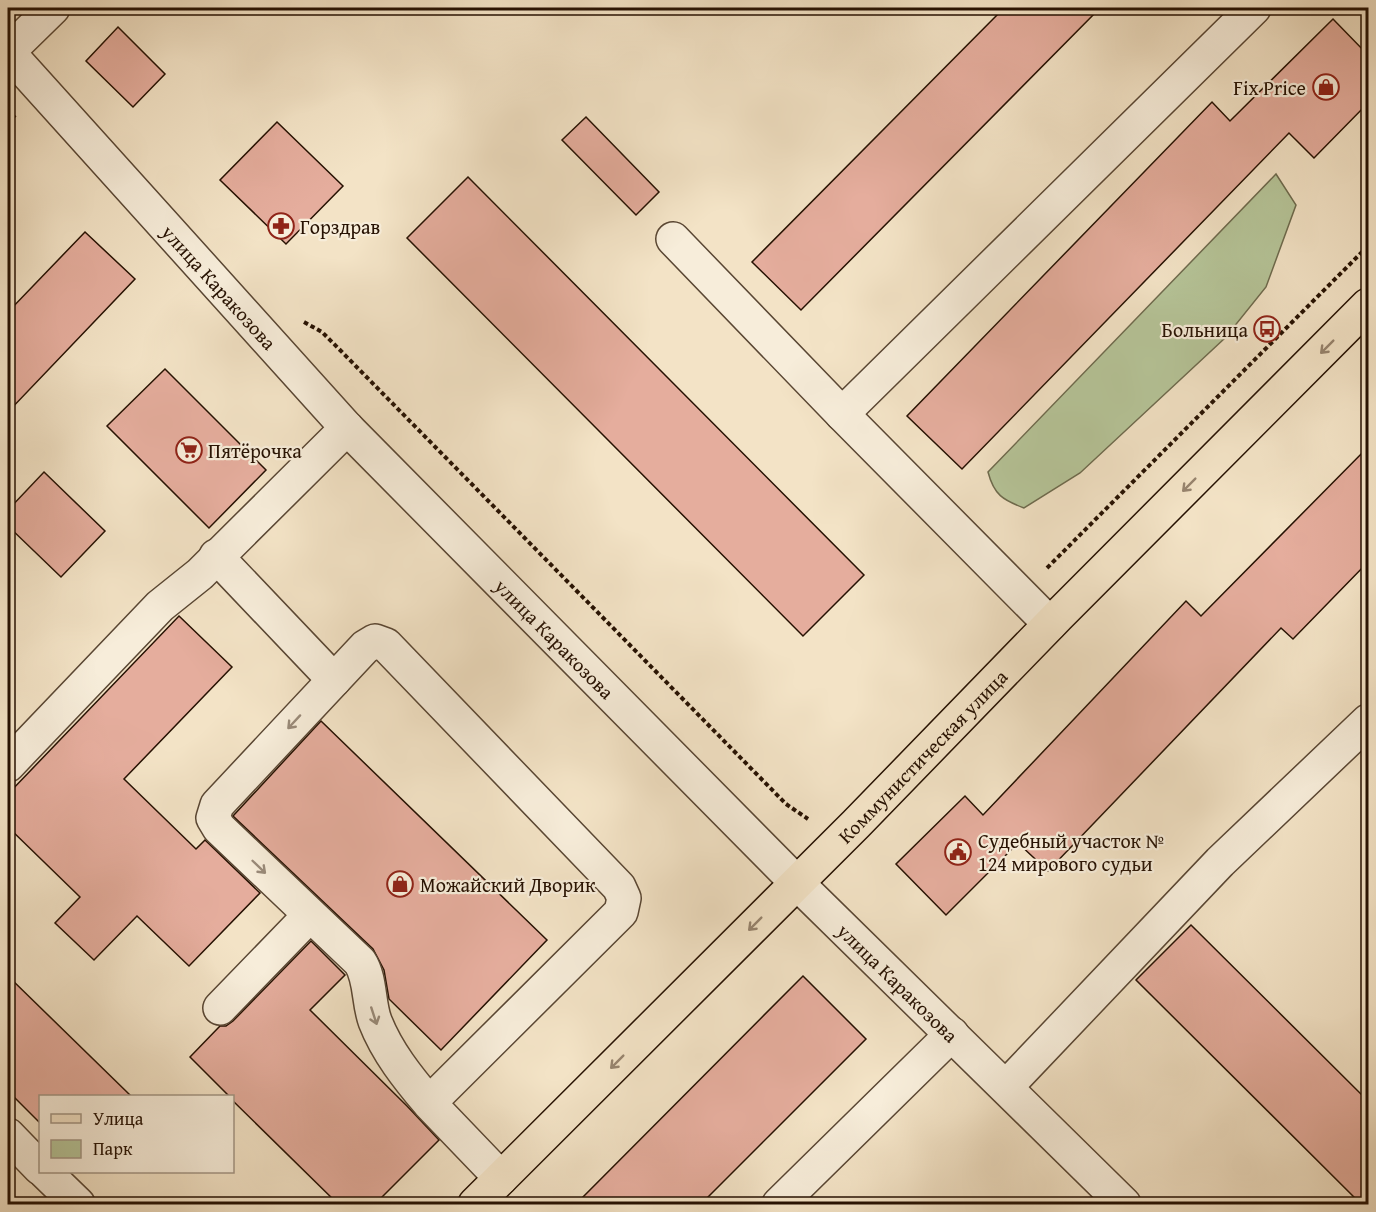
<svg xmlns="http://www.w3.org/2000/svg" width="1376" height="1212" viewBox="0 0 1376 1212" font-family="'Gentium Book Plus',serif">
  <rect width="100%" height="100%" fill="#f3e3c6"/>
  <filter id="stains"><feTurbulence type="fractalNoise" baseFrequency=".00333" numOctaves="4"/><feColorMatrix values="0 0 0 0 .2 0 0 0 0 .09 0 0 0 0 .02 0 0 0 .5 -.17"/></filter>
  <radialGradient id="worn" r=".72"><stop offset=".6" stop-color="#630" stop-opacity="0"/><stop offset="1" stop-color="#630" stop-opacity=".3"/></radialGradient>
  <!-- green -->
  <path fill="#b6c599" stroke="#6e6b4e" stroke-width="1.5" d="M1276,174L1296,205L1266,287L1225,338L1080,473L1024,508C1003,500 994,495 988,472Z"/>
  <!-- building -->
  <g fill="#e5ad9d" stroke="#261102" stroke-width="1.5">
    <path d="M1004,8H1100L801,310L752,262Z"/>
    <path d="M1333,19L1368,55V103L1314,158L1289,133L962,469L907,416L1212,102L1230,121Z"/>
    <path d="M118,27L165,74L133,107L86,61Z"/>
    <path d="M586,117L659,192L636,215L562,140Z"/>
    <path d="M277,122L343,186L286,244L220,180Z"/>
    <path d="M468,177L864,575L803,636L407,238Z"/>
    <path d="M85,232L135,279L8,412V312Z"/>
    <path d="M165,369L266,470L209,528L107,426Z"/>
    <path d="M1368,447V562L1293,639L1281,628L1048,871L1018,843L946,915L896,864L965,796L983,815L1186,601L1201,616Z"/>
    <path d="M44,472L105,531L61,577L8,526V510Z"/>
    <path d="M179,616L232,667L124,779L196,849L205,840L260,893L189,966L137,916L94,960L55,923L80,897L8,827V794Z"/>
    <path d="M321,721L547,940L441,1050L389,999L384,970L373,949L233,816Z"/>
    <path d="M1191,925L1368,1101V1204H1361L1136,980Z"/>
    <path d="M311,941L345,975L310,1010L407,1106L439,1140L375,1204H338L232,1100V1096H229L190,1057L220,1026H226L233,1021Z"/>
    <path d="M8,976L131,1096H40V1123L8,1091Z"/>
    <path d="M803,976L866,1039L701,1204H576Z"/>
  </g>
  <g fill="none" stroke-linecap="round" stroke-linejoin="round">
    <!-- minor casing -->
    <g stroke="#594633" stroke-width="36">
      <g id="minor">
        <path id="s1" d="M8,52L347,428L797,883L1124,1204"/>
        <path d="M8,52L53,8"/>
        <path d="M673,239L842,414L1050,624"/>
        <path d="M842,414L1254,8"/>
        <path d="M216,556L334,680"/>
        <path d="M8,765L160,606L200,574L347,428"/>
        <path d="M220,1008L310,915"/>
        <path d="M1006,1087L1220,862L1368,721"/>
        <path d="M429,1103C408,1078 387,1052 375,1021C368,1002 371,979 360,962L219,828L213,818L217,805L365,647L375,641L386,645L619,887L624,898L621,912L429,1103L501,1178"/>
        <path d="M8,1135L40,1168"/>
        <path d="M45,1172L78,1204"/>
        <path d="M779,1204L952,1034"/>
      </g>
    </g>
    <!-- major casing -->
    <g stroke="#261102" stroke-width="36">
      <g id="major">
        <path id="s2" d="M475,1204L856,824L1058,616L1368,305"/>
      </g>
    </g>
    <!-- path -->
    <g stroke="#261102" stroke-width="4" stroke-dasharray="4.5 3" stroke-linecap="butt">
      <path d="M8,123L15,115"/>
      <path d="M304,322L322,332L340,350L786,804L808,819"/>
      <path d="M1047,568L1368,246"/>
    </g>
    <!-- minor -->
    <use href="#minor" stroke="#f7edda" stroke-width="33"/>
    <!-- major -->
    <use href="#major" stroke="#f3e3c6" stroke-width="33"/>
  </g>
  <!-- one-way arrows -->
  <defs><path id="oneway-shaft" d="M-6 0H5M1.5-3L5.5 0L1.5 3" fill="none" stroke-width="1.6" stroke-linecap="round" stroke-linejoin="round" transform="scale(1.5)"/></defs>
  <g stroke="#97846e">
    <use href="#oneway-shaft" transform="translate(1327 347) rotate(135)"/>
    <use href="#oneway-shaft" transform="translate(1189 485) rotate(135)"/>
    <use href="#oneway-shaft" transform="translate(755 924) rotate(135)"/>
    <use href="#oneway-shaft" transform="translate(617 1062) rotate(135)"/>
  </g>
  <g stroke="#998a79">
    <use href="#oneway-shaft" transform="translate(294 722) rotate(133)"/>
    <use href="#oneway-shaft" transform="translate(259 867) rotate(44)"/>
    <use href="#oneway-shaft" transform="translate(374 1016) rotate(72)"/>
  </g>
  <!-- icons -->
  <defs>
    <g id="shop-ring" transform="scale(1.35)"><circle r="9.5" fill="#f7edda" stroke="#8f2418" stroke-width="1.5"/><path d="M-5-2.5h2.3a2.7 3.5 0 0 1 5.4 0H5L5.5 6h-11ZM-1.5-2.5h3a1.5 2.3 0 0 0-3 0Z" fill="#8f2418"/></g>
    <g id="pharmacy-ring" transform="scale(1.35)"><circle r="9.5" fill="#f7edda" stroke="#8f2418" stroke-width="1.5"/><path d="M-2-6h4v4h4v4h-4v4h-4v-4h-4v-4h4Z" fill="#8f2418"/></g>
    <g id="bus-ring" transform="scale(1.35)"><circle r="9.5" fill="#f7edda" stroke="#8f2418" stroke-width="1.5"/><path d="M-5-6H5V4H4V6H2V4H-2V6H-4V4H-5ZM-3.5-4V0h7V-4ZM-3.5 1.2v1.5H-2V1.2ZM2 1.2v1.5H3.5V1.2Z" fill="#8f2418"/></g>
    <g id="supermarket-ring" transform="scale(1.35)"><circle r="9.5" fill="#f7edda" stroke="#8f2418" stroke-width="1.5"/><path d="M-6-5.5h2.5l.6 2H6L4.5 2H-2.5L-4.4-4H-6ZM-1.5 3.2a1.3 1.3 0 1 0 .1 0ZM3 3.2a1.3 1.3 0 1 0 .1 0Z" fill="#8f2418"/></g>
    <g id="civic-ring" transform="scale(1.35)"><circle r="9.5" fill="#f7edda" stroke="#8f2418" stroke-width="1.5"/><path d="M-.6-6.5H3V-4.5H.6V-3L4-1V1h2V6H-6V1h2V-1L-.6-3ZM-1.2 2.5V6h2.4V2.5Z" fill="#8f2418"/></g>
  </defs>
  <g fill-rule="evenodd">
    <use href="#shop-ring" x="1326" y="87"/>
    <use href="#pharmacy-ring" x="281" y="226"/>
    <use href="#bus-ring" x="1267" y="329"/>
    <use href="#supermarket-ring" x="189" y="450"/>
    <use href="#civic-ring" x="958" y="852"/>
    <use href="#shop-ring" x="400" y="884"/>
  </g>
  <g text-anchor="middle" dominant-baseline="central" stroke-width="4.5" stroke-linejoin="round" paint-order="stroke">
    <!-- poi labels -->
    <g font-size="20" fill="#261102" stroke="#f7edda" text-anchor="start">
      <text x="1306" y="87" text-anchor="end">Fix Price</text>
      <text x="300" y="226">Горздрав</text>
      <text x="1248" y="329" text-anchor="end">Больница</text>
      <text x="208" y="450">Пятёрочка</text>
      <text x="978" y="840">Судебный участок №<tspan x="978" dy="23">124 мирового судьи</tspan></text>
      <text x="420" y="884">Можайский Дворик</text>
    </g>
    <!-- street labels -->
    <g font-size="20" fill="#261102" stroke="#f7edda">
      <text stroke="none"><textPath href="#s1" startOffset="316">улица Каракозова</textPath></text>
      <text stroke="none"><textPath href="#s1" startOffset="802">улица Каракозова</textPath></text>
      <text stroke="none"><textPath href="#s2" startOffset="633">Коммунистическая улица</textPath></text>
      <text stroke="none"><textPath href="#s1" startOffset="1288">улица Каракозова</textPath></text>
    </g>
  </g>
  <!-- margin -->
  <rect width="1376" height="1212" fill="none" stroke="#f3e3c6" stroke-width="30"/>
  <rect x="9" y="9" width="1358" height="1194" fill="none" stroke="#261102" stroke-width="3"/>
  <rect x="15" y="15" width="1346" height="1182" fill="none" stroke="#261102" stroke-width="1.5"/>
  <!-- legend -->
  <rect x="39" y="1095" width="195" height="78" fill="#f7edda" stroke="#a39584" stroke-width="1.5"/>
  <rect x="51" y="1114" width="30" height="9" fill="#f3e3c6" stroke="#a39584" stroke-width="1.5"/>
  <text x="93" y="1125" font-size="18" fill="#261102">Улица</text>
  <rect x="51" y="1140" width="30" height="18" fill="#b6c599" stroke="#a39584" stroke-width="1.5"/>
  <text x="93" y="1155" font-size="18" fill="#261102">Парк</text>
  <rect width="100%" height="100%" filter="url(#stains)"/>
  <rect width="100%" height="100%" fill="url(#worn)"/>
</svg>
